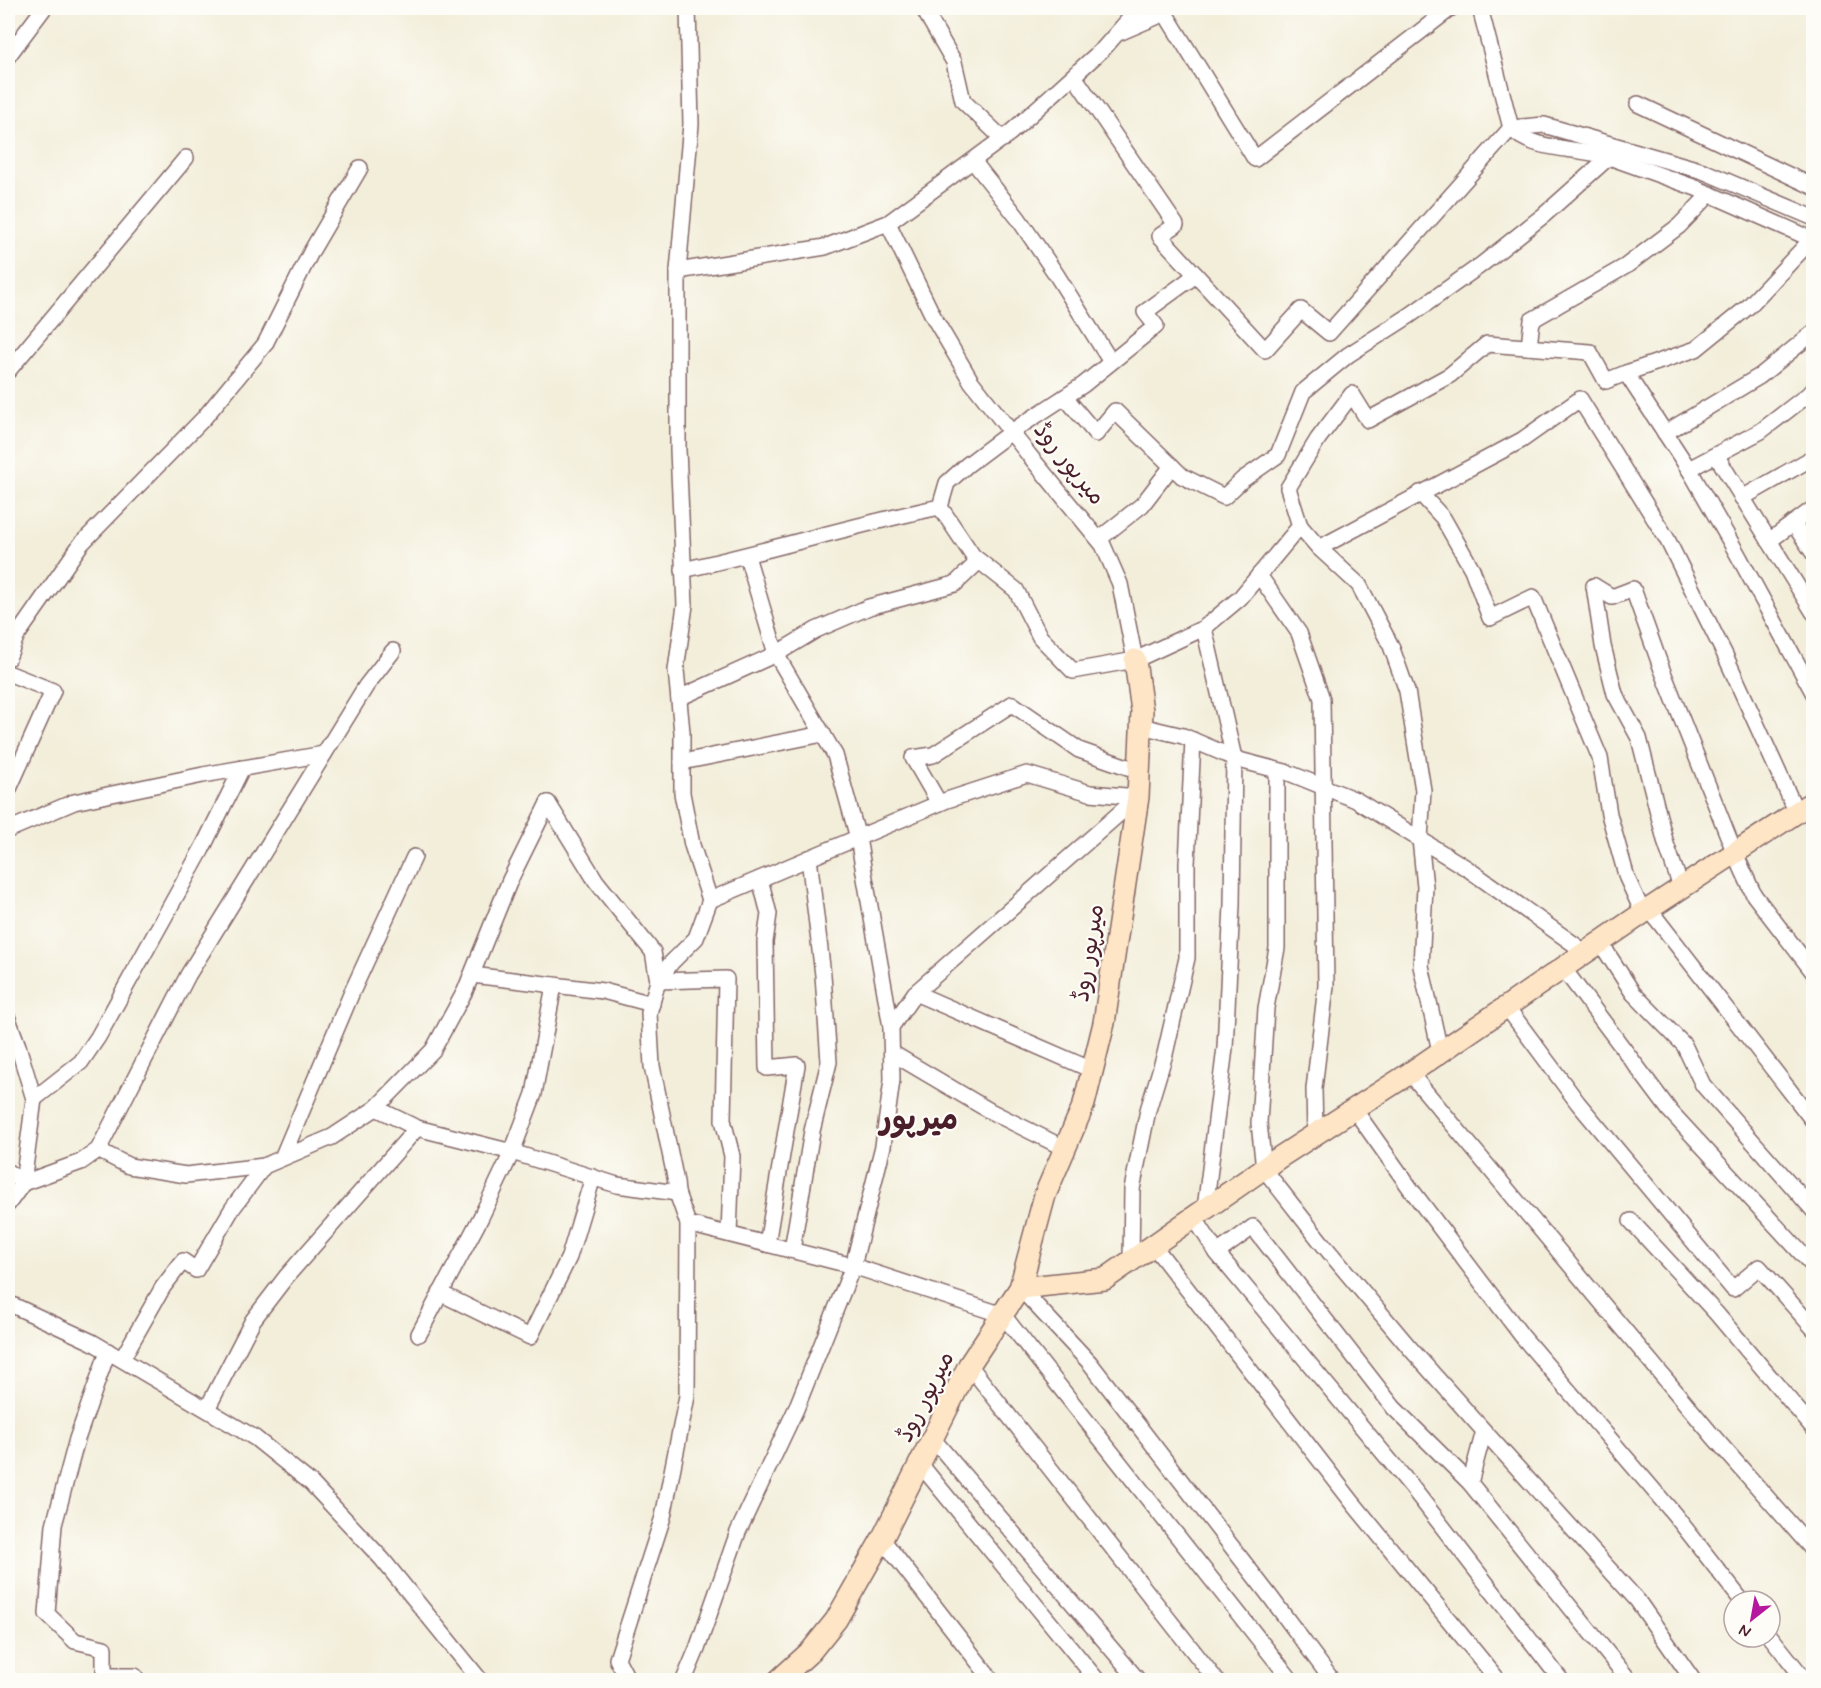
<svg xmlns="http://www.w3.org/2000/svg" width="1821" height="1688" viewBox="0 0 1821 1688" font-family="Mynerve,'Playpen Sans Arabic',sans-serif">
  <rect width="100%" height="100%" fill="#fdfcf7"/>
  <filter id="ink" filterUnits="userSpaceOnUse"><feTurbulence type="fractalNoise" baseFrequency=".0167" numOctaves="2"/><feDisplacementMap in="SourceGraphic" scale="12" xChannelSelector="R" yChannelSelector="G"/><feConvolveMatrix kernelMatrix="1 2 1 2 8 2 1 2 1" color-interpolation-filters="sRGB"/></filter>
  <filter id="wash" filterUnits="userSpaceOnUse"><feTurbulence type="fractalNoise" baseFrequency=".008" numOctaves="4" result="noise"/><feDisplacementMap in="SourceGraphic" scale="24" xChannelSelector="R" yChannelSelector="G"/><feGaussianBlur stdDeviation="1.35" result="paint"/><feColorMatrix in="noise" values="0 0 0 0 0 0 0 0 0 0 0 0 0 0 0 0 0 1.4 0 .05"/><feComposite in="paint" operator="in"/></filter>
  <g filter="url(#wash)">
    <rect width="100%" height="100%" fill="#f3eeda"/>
  </g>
  <g filter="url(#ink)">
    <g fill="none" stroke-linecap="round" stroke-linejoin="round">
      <!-- street casing -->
      <g stroke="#856768" stroke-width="18">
        <g id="street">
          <path d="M923,8L954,62L963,101L1003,139"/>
          <path d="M1480,8L1511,128C1531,152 1580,147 1609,157L1696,188L1814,240"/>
          <path d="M1121,32L1165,13L1255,159L1451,8"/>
          <path d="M8,56L44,8"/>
          <path d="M1074,76L1176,225L1160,236L1265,350L1301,310L1329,333L1511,128L1544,125L1703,171L1814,218"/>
          <path d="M1638,104L1814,187"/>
          <path d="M973,161L1018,218L1056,274L1111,362"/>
          <path d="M888,223L934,318L971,381L1029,455L1103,545L1120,584L1135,660"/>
          <path d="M678,271L691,124L688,8"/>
          <path d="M1529,347L1532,320L1626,266L1679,226L1710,194"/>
          <path d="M8,371L186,158"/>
          <path d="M1626,373L1696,349L1749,306L1812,239"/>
          <path d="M1065,397L1096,434L1115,411L1182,476L1224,497L1242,480L1278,455L1303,392L1348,355L1409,316L1481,265L1544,215L1609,157"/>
          <path d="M1665,433L1760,376L1814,332"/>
          <path d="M1716,455L1814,613"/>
          <path d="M1689,469L1761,431L1814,390"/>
          <path d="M1420,493L1443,518L1472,569L1490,618L1533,597L1600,758L1609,814L1627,878L1643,913"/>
          <path d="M1742,498L1814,457"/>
          <path d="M940,507L973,556L1016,590L1040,637L1073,671L1135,660L1204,628L1240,598L1300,526L1288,488L1318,439L1352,394L1368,420L1450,375L1487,344L1590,352L1606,381L1626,373L1692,474L1738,555L1814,694"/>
          <path d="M1793,523L1814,554"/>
          <path d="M1300,526L1319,548L1522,440L1580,399L1667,539L1725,655L1796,811"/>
          <path d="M1099,539L1142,505L1172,466"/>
          <path d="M1769,541L1814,508"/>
          <path d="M1319,548L1359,585L1391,646L1407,691L1423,790L1420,839L1425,887L1421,966L1440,1051"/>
          <path d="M747,556L776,654L835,755L858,838L891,1027"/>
          <path d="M683,570C769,551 853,525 940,507L947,483L967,465L1011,432L1083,385L1156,326L1145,312L1196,275"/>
          <path d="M1259,575L1299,633L1322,699L1326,986L1314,1089L1315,1134"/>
          <path d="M1594,586L1612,597L1633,589L1661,667L1734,851L1754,895L1814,973"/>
          <path d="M1594,586L1603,646L1615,694L1639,738L1666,844L1681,887"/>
          <path d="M1204,628L1234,758L1232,905L1225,1048L1205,1209"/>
          <path d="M8,658L16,637L81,544L204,418L265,344L312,250L360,168"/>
          <path d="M8,673L53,691L8,791"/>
          <path d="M679,698L776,654L816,630L869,607L955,584L979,561"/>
          <path d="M1141,726L1183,736L1239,760L1289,773L1356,800L1468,869L1585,952"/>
          <path d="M682,762L823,734"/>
          <path d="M1277,770V948L1266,1008L1259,1123L1264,1169L1321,1242L1409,1347L1484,1431L1470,1483"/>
          <path d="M548,803L596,881L653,952L658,981L726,979L723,1120L732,1156L729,1234"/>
          <path d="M939,803L913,758L933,755L1012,704L1079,750L1139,771"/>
          <path d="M8,830L74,802L203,775L324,754"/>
          <path d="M760,879L769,914L765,942L767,1068L797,1065L767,1244"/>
          <path d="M710,900L947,800L1027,774L1090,793L1138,797"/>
          <path d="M1649,909L1814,1122"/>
          <path d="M1600,942L1633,993L1684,1045L1703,1085L1814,1211"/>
          <path d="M1563,968L1670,1111L1814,1267"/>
          <path d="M472,975L603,991L652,1004"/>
          <path d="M915,993L1092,1070"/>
          <path d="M1506,1006L1578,1103L1733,1289L1759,1267L1814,1329"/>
          <path d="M8,1019L18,1046L34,1099L23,1183L8,1204"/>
          <path d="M892,1053L990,1111L1064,1148"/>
          <path d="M1410,1073L1712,1435L1814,1551"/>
          <path d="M34,1099L81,1062L98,1037L202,849L242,768"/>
          <path d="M376,1108L417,1128L512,1152L617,1185L677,1193"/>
          <path d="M1354,1109L1410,1188L1522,1336L1674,1514L1742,1601"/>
          <path d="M98,1150L129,1166L186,1175L264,1166L332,1137L376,1108L433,1050L465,991L510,880L548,803"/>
          <path d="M282,1158L352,992L414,857"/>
          <path d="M8,1172L23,1183L81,1162L98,1150L188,975L366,686L393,651"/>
          <path d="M1194,1217L1217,1253L1253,1227L1394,1408L1470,1483L1629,1680"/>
          <path d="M1631,1221L1716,1313L1814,1429"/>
          <path d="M688,1224L853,1266L1003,1315L1291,1680"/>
          <path d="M1153,1245L1353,1503L1498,1680"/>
          <path d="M792,1250L812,1131L829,1062L823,975L809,858"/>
          <path d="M1217,1253L1411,1486L1561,1680"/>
          <path d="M1131,1261L1132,1189L1148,1110L1165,1054L1187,958V864L1193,740"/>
          <path d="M1020,1288L1090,1363L1269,1595L1332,1680"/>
          <path d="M440,1293L530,1337L569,1257L593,1177"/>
          <path d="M8,1303L92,1342L255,1438L311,1483L382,1559L480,1680"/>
          <path d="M419,1334L481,1217L512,1152L534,1094L554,985"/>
          <path d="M108,1351L77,1439L54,1525L47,1614L75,1641L104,1648V1676H135L134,1680"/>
          <path d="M122,1359L163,1287L183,1261L196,1270L232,1209L264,1166"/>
          <path d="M969,1365L1216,1680"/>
          <path d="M207,1409L253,1320L286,1277L417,1128"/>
          <path d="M1484,1431L1637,1600L1693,1680"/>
          <path d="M933,1439L1138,1680"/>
          <path d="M920,1464L1097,1680"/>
          <path d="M882,1539L992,1680"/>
          <path d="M1770,1636L1805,1680"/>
          <path d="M628,1680L617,1659L663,1517L687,1396L688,1224L677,1193L676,1182L652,1066L649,1013L658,981L671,963L696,938L710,900L692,845L682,793V732L676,670L685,605L678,450V271L825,247L888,223L1010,133L1104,48L1139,8"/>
          <path d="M684,1680L697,1649L738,1532L796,1409L853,1266L883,1146L892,1080L891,1027L915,993L1138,797"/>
        </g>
      </g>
      <!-- secondary casing -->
      <g stroke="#856768" stroke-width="24">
        <g id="secondary">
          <path d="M1020,1288L1105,1279L1280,1157L1410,1073L1643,913L1814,801"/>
          <path d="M779,1680L811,1651L836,1620L882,1539L969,1365L1020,1288L1045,1195L1084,1104L1104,1023L1138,797L1142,711L1135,660"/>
        </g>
      </g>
      <!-- street -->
      <use href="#street" stroke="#fff" stroke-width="15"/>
      <!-- secondary -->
      <use href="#secondary" stroke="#fde5c5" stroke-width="21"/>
    </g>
  </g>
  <g text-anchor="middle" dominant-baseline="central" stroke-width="4.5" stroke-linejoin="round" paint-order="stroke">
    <!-- street labels -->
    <g font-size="24" fill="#4a1f2b" stroke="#fdfcf7">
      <text transform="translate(1069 464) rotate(51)">میرپور روڈ</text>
      <text transform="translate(1089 953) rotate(-81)">میرپور روڈ</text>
      <text transform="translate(926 1397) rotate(-63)">میرپور روڈ</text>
    </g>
    <!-- district labels -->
    <g font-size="30" font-weight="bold" fill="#4a1f2b" stroke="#fdfcf7">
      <text x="919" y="1120">میرپور</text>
    </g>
  </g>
  <!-- margin -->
  <rect width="1821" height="1688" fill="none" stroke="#fdfcf7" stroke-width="30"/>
  <!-- north arrow -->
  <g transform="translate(1752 1619) rotate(211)"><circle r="28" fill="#fdfcf7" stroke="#b5a4a5" stroke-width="1.5"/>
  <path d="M0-4.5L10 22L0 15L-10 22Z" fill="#b5179e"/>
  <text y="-9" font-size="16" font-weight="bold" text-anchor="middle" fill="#4a1f2b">N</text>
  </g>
</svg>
